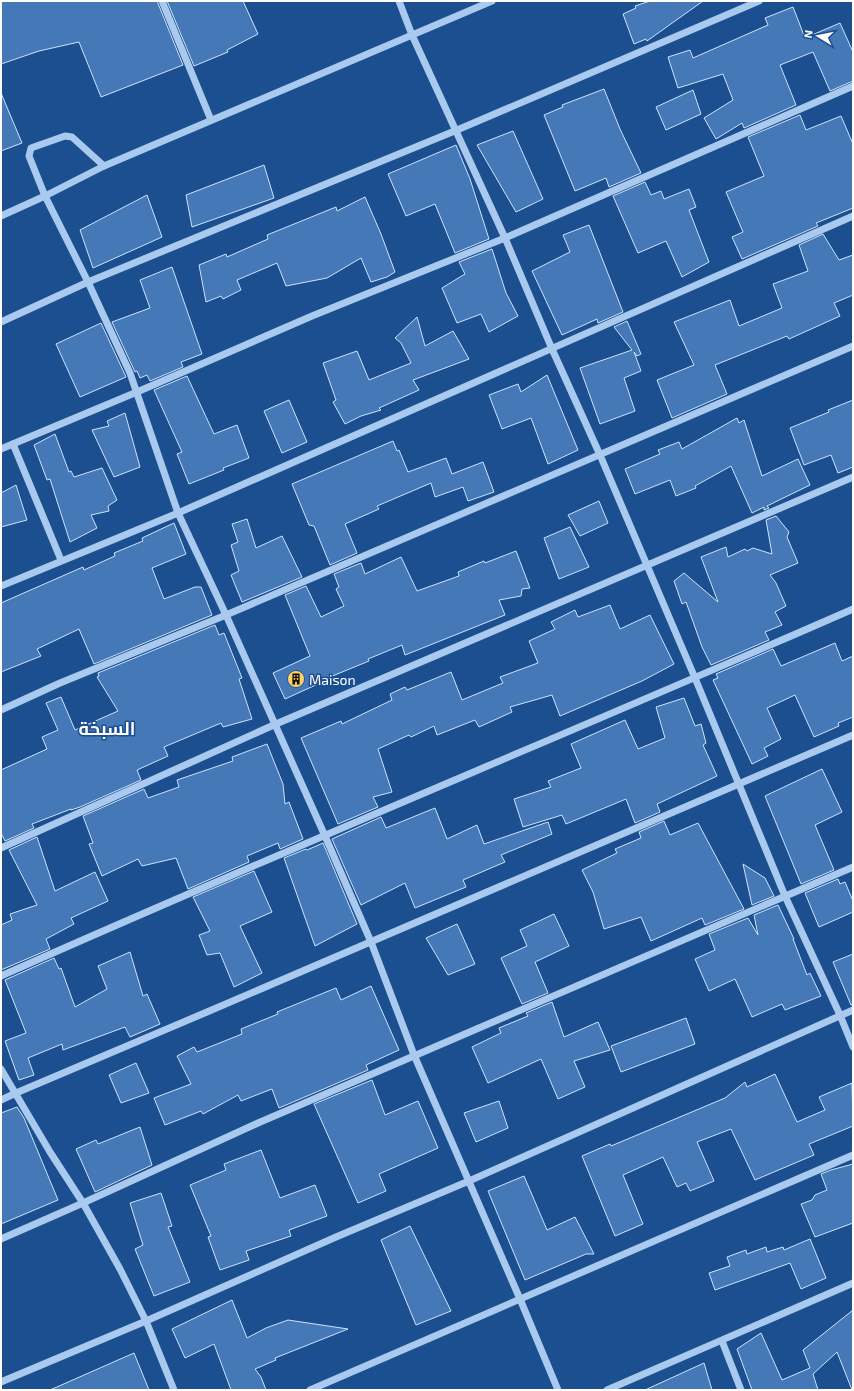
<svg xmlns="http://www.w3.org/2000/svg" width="854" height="1391" viewBox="0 0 854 1391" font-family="'Exo 2',Cairo,sans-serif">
  <rect width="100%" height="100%" fill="#1b4f8f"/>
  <!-- building -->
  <g fill="#4478b7" stroke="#cfe3fa">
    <path d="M1,1H157L183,65L101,97L79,42L39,51L1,64Z"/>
    <path d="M167,1H243L258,34L227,50L228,52L194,66Z"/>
    <path d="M650,1H703L647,41L646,39L634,44L623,14L636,8L635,6Z"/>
    <path d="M793,7L805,38L840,23L853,52V81L830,91L813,52L780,65L796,105L744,128L742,123L716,139L704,118L733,100L723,74L678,88L668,57L690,50L693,58L768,25L765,18Z"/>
    <path d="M604,89L620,129L641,173L609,187L606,178L575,191L544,115L563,107L562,105Z"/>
    <path d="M693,90L701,114L666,130L656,107Z"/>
    <path d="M1,93L22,143L1,151Z"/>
    <path d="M800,115L806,130L841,116L853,144V208L816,223L818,226L742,259L732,237L743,232L726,192L764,176L748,137Z"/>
    <path d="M513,131L543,199L516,212L477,145Z"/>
    <path d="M456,145L470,179L489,239L455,253L435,204L406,216L388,174Z"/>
    <path d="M264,165L274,198L192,227L186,195Z"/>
    <path d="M645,182L651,195L661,191L664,199L689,189L696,207L689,210L709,262L682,277L666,241L638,253L613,196Z"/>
    <path d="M147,195L162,237L93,268L80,230Z"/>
    <path d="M365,197L381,234L395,272L387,277L371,282L361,258L327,278L286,286L277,263L237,280L241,290L223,299L221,296L206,302L199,265L226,254L227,257L268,239L267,235L336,207L337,211Z"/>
    <path d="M589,225L623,312L598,323L597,319L562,335L532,271L570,252L563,235Z"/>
    <path d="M823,234L839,260L853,255V295L834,303L840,316L789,339L787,336L715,365L727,394L672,418L657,380L694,365L674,322L730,300L739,326L782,308L773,284L808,271L799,245Z"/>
    <path d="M492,249L506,293L518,316L489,332L481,314L457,323L442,288L465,274L459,262Z"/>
    <path d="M172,267L202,354L181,362L183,367L150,381L147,375L140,378L137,371L135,372L112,322L150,308L140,280Z"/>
    <path d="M417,317L425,346L453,331L469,359L413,380L419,390L379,408L381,410L361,416L345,424L333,402L336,400L323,363L357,351L369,380L411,363L401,343L395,338Z"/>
    <path d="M627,321L641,354L637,356L634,352L641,371L624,378L635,411L600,424L580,368L632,350L614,327Z"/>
    <path d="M101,323L126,377L80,397L56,344Z"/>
    <path d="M547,375L578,450L548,464L531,418L502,429L489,395L518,384L521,392Z"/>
    <path d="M187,376L214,434L237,425L249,458L223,468L224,470L189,484L177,454L182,452L154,390Z"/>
    <path d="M289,400L307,442L282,453L264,411Z"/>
    <path d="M853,400V467L838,473L831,455L804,465L790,428L829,412L828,410Z"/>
    <path d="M125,413L140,467L114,477L92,430L109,426L107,421Z"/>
    <path d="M737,418L739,423L744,420L762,476L798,459L810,485L767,506L769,508L764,510V507L752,513L731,466L695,486L696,488L676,496L670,480L635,494L625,469L660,454L658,450L679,442L682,449Z"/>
    <path d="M55,434L69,472L71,471L74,477L102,468L117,500L108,506L109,511L91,515L97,528L70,542L50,479L47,480L34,445Z"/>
    <path d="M393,441L397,451L399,450L408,472L446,458L452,474L483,462L494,492L468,501L463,487L435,497L431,483L377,506L379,509L345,524L357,553L330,565L314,526L309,525L292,484Z"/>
    <path d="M16,485L27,520L1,527V493Z"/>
    <path d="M599,501L608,523L580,536L568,515Z"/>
    <path d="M776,516L789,532L787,537L798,563L770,575L776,583L786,606L775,612L782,625L765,632L769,640L711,665L702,647L686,602L682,604L674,581L684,573L718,602L701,557L726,547L728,557L745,549L747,551L753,548L772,554L766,520Z"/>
    <path d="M247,519L256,548L282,536L302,577L242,602L231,575L239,571L231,545L238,542L232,524Z"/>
    <path d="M174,523L186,554L152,568L164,599L195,587H201L212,615L94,664L79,629L37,649L41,656L1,672V603L83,567L84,570L115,556L114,553L143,541L142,538Z"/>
    <path d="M570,527L589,567L559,579L544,538Z"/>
    <path d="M516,551L530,588L522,589L521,596L499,600L505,615L405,655L402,645L368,659L369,661L330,677L331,678L285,699L273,673L310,656L285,595L306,586L321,617L344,606L336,589L339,587L334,574L361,563L365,574L401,557L417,591L459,576L458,572L484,561L485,563Z"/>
    <path d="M610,605L620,629L650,615L674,664L642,681L560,716L552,695L510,707L512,712L479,727L475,720L437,735L434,726L411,737L409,735L378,749L392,792L373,797L378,807L338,824L301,738L341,721L342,724L392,700L390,694L405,687L407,690L451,672L462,700L503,683L500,677L538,663L529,641L555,629L551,622L575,610L578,617Z"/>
    <path d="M215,625L219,635L224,633L242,678L239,679L252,719L223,727L221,723L164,747L168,756L137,770L141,780L80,807L71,810V809L32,824L34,828L5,841L1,833V770L47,749L42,737L58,730L46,703L61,697L75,730L118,711L97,677L99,676L98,673Z"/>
    <path d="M835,643L842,661L853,656V717L838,723L839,726L814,737L795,695L767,708L781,739L764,748L768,756L752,764L713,680L718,678L716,674L773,649L781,666Z"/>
    <path d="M684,698L695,726L701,724L706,743L703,745L717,776L657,804L660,812L635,823L626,799L566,824L562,815L523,827L514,799L551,787L548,781L581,768L571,744L625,720L638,749L665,738L656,707Z"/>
    <path d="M267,744L283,784L285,804L289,802L303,839L280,849L278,843L247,856L249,862L188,889L176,858L142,866L138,859L102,876L89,844L93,843L83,816L144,789L148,798L179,787L177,780L233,761L232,757Z"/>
    <path d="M822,769L842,812L815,825L834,870L801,884L765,796Z"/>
    <path d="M435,808L447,839L477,825L484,844L548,822L552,834L501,855L505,862L463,880L466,887L415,908L405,883L361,905L332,839L381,817L386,828Z"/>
    <path d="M664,821L670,835L698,823L744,909L705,925L702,918L651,941L641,917L604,929L593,892L582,870L617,853L615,849L641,838L639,832Z"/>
    <path d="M37,837L55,891L95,872L108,901L71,918L74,924L46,939L50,949L1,970V925L12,920L10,914L37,905L9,850Z"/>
    <path d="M323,843L357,924L315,946L284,858L306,849L307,850Z"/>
    <path d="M743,864L765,878L774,896L752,905Z"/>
    <path d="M254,871L272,912L240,926L262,973L234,987L220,953L207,955L199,935L210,931L193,897Z"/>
    <path d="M838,879L840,884L845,882L853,901V912L819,927L805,893Z"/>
    <path d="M778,905L794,939H793L807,975L810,973L821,996L785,1010L782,1004L752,1017L735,979L709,991L695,959L715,950L709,934L748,918L758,935L754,915Z"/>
    <path d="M554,914L569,946L535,962L548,993L522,1004L501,958L527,946L520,930Z"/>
    <path d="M457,924L475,964L448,975L426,938Z"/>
    <path d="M130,952L143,996L147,994L160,1024L130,1037L125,1027L63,1050L62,1044L28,1058L34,1075L19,1080L5,1041L26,1033L5,980L54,958L59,969L61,968L75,1007L107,989L98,966Z"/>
    <path d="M853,954V1005H851L833,962Z"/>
    <path d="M371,986L399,1050L366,1065L368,1070L279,1108L272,1089L241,1101L238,1095L203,1114L201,1111L165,1125L154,1098L191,1084L177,1056L194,1047L197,1052L242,1034L241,1029L278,1014L277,1012L336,988L341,1000Z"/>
    <path d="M552,1002L564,1037L598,1022L610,1050L574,1061L585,1087L558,1099L541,1059L488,1083L472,1047L501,1033L499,1028L528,1016L526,1013Z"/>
    <path d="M686,1018L695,1044L621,1072L611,1046Z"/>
    <path d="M136,1063L149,1093L121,1103L109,1075Z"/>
    <path d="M775,1074L797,1122L825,1110L819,1097L852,1083L853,1126L809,1144L814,1155L755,1180L731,1129L697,1142L714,1181L690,1191L686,1183L677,1187L663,1157L623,1175L643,1224L615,1236L582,1156L610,1144L611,1146L725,1098L745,1082L747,1087Z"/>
    <path d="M372,1080L385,1115L418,1101L438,1148L379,1174L386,1191L358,1203L314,1104Z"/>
    <path d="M499,1101L508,1128L476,1142L464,1113Z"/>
    <path d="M17,1107L24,1118L58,1200L1,1224V1113Z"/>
    <path d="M140,1127L152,1165L95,1192L76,1149L96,1140L98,1144Z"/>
    <path d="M261,1150L280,1198L315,1185L327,1216L289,1230L291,1236L246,1251L249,1260L220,1270L208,1237L211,1236L190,1185L226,1170L224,1164Z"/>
    <path d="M853,1164V1223L815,1237L801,1204L812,1200L815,1195L827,1190L821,1174L831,1170Z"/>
    <path d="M524,1176L547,1230L575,1217L594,1254H586L525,1280L488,1191Z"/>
    <path d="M161,1193L172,1226L168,1227L190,1282L154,1296L135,1249L143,1245L130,1203Z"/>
    <path d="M410,1226L451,1311L416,1325L381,1240Z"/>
    <path d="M810,1239L826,1278L801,1289L790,1263L715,1290L709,1273L730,1266L727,1257L746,1250L747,1254L766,1247L767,1252L783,1247L784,1250Z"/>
    <path d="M232,1300L247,1338L266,1328L288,1320L348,1329L275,1358L276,1360L255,1369L261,1377L266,1390H231L214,1344L185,1358L172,1329Z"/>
    <path d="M853,1310V1390H852L837,1352L813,1374L818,1390H752L737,1349L761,1333L782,1380L810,1368L803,1350Z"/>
    <path d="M134,1353L149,1390H50Z"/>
    <path d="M704,1363L712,1390H645Z"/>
  </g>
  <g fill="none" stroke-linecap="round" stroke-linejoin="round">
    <!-- minor -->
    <g stroke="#a9c9ee" stroke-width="7">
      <path d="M162,1L211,120"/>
      <path d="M399,1L412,35L505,238L552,349L600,455L695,678L785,896L840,1015L853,1047"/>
      <path d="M104,166L72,137L65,136L31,148L29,156L45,196L88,282L130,373L178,513L226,615L325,836L371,942L414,1055L520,1299L558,1390"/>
      <path d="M1,216L45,196L104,166L492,1"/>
      <path d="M1,322L88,282L457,130L759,1"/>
      <path d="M13,444L61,560"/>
      <path d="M1,449L137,392L312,316L505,238L853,86"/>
      <path d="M1,586L178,513L853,216"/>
      <path d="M1,710L60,683L226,615L853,346"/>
      <path d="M1,848L276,724L853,477"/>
      <path d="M1,976C284,850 570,733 853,609"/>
      <path d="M1,1069L50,1152L83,1203L120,1269L146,1321L174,1390"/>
      <path d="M1,1100L16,1093L207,1012L853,735"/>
      <path d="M1,1239L83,1203L258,1123L853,867"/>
      <path d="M722,1341L741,1390"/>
      <path d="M1,1382L146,1321L336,1237L469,1181L853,1010"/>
      <path d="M310,1390L853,1155"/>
      <path d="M607,1390L853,1283"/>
    </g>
  </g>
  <!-- icons -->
  <defs>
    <g id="building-disc" transform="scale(0.9)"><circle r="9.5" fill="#ffd166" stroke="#1b4f8f"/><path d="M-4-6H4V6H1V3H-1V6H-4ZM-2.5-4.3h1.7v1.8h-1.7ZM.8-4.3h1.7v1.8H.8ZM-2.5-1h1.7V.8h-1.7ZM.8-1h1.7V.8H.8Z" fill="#111"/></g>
  </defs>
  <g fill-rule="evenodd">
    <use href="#building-disc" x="296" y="679"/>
  </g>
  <g text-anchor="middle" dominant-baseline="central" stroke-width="3" stroke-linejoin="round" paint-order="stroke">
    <!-- poi labels -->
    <g font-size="14" fill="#fff" stroke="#1b4f8f" text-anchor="start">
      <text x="309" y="679">Maison</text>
    </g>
    <!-- district labels -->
    <g font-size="18" font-weight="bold" fill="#fff" stroke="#1b4f8f">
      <text x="107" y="728">السبخة</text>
    </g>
  </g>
  <!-- border -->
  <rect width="854" height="1391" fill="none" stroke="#ffffff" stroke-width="4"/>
  <!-- north arrow -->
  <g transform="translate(818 36) rotate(280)" stroke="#1b4f8f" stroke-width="3" paint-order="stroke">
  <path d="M0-3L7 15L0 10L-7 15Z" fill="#ffffff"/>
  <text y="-6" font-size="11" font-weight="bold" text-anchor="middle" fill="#ffffff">N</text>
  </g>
</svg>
